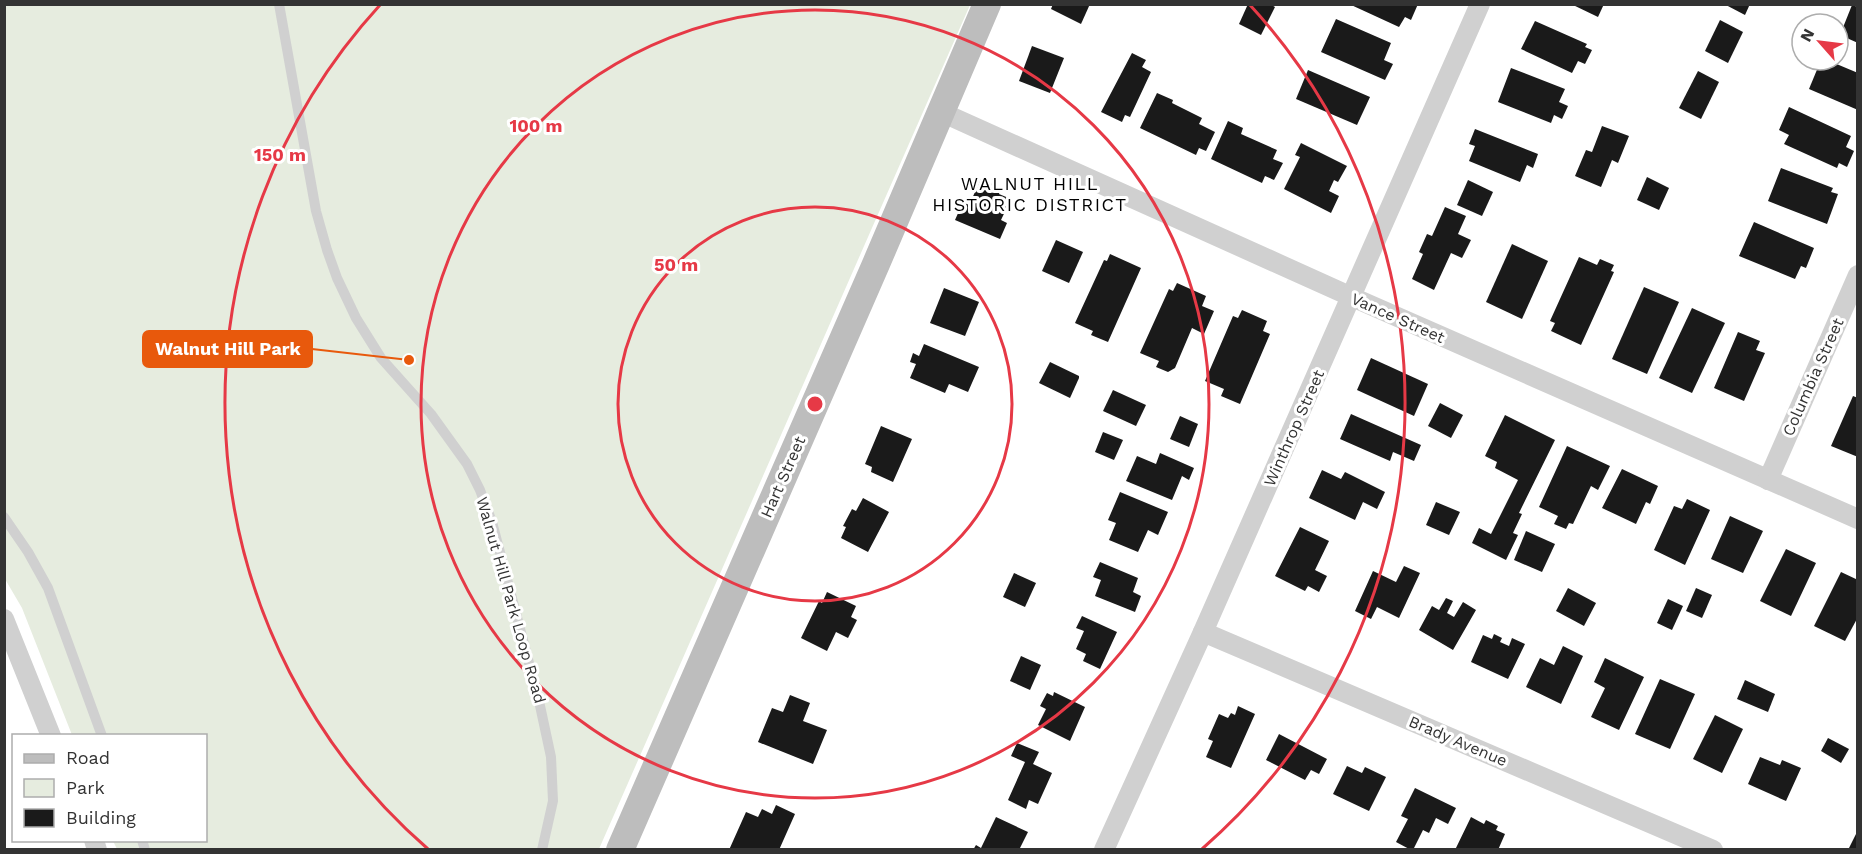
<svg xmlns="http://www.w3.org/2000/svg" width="1862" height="854" viewBox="0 0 1862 854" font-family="'Work Sans',sans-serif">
  <rect width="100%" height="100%" fill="#fff"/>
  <!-- green -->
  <path fill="#e6ecdf" d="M5,5H970L599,849H117L113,841L206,840V736L72,735L22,608L5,579Z"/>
  <!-- building -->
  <g fill="#1a1a1a">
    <path d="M1053,4H1090L1081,24L1051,9Z"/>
    <path d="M1248,4H1270L1275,7L1261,35L1239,24Z"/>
    <path d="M1349,4H1418L1411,20L1405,17L1399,27Z"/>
    <path d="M1571,4H1604L1598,17Z"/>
    <path d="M1724,4H1750L1745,15Z"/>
    <path d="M1852,5L1858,7V43L1840,35Z"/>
    <path d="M1336,19L1391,43L1384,60L1393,64L1385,80L1321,52Z"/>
    <path d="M1720,20L1743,32L1728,63L1705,51Z"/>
    <path d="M1535,21L1587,44L1585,47L1592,50L1585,64L1578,61L1572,73L1521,49Z"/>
    <path d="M1032,46L1064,58L1050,93L1019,81Z"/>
    <path d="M1132,53L1146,60L1142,67L1151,72L1130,117L1125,115L1122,122L1101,112Z"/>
    <path d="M1821,60H1827L1858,73V110L1809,89Z"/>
    <path d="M1511,68L1565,89L1559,102L1568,106L1562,119L1554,115L1551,123L1498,102Z"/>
    <path d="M1308,70L1370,97L1357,125L1296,99Z"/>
    <path d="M1698,71L1719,82L1701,119L1679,108Z"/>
    <path d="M1157,93L1173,100L1172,103L1202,118L1199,124L1215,132L1206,151L1199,148L1196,155L1140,128Z"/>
    <path d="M1789,107L1851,136L1846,147L1854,151L1847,167L1839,163L1837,168L1784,144L1789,135L1779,130Z"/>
    <path d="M1228,121L1243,128L1241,134L1277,150L1273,159L1283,163L1274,180L1265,176L1262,183L1211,159Z"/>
    <path d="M1602,126L1629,136L1618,163L1612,160L1601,187L1575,176L1586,150L1592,152Z"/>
    <path d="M1475,129L1538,154L1533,168L1527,165L1520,182L1469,161L1475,146L1469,144Z"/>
    <path d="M1301,143L1347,166L1338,182L1334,180L1329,191L1339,196L1331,213L1284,189L1300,157L1295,155Z"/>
    <path d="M1781,168L1833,188L1831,192L1838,194L1827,224L1768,201Z"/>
    <path d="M1647,177L1669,188L1659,210L1637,200Z"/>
    <path d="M981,179L1001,188L999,194L1011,199L1001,220L1007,223L1000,239L955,220L963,202L969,205Z"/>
    <path d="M1468,180L1493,192L1482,216L1457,205Z"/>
    <path d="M1445,207L1466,216L1458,234L1471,240L1462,258L1451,253L1434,290L1412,279L1423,254L1419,252L1427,234L1432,236Z"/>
    <path d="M1754,222L1814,248L1806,268L1801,266L1795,279L1739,256Z"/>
    <path d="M1056,240L1083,252L1069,283L1042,271Z"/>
    <path d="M1512,244L1548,261L1522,319L1486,302Z"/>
    <path d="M1110,254L1141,268L1108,342L1091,335L1093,331L1075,323L1104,260L1107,261Z"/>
    <path d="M1579,257L1597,265L1600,259L1614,265L1611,271L1614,272L1581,345L1551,331L1555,323L1550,321Z"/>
    <path d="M1177,283L1206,296L1202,306L1214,311L1204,334L1192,328L1175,368L1168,372L1156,367L1159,361L1140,353L1169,289L1173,291Z"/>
    <path d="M1644,287L1679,302L1647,374L1612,359Z"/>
    <path d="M944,288L979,302L965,336L930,323Z"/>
    <path d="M1692,308L1725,323L1692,393L1659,378Z"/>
    <path d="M1242,310L1267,321L1263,331L1270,334L1240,404L1221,396L1224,389L1205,381L1233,316L1238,318Z"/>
    <path d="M1738,332L1760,341L1756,350L1765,353L1744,401L1714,388Z"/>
    <path d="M924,344L979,367L968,392L949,384L945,393L910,378L916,364L910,362L913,353L919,356Z"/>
    <path d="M1371,358L1428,384L1414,416L1357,390Z"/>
    <path d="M1050,362L1079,376V378L1070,398L1039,383Z"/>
    <path d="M1113,390L1146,405L1136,426L1103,411Z"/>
    <path d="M1853,396L1858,398V457L1831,446Z"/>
    <path d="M1440,403L1463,415L1451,438L1428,426Z"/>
    <path d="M1351,414L1421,445L1414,461L1393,452L1390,461L1340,439Z"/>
    <path d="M1505,415L1555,440L1519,513L1522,514L1513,533L1518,535L1506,560L1472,543L1479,528L1491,534L1518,480L1495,468L1497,462L1485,456Z"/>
    <path d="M1180,416L1198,424L1189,447L1170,439Z"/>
    <path d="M881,426L912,439L893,482L871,472L872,467L865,464Z"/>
    <path d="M1103,432L1123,440L1114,460L1095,452Z"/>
    <path d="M1567,446L1610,466L1598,490L1591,486L1573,524L1569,523L1566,529L1554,524L1558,516L1539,507Z"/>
    <path d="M1160,453L1194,468L1189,480L1182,476L1172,500L1126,481L1137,456L1156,464Z"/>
    <path d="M1622,469L1658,486L1650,504L1646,502L1636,524L1602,508Z"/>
    <path d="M1322,470L1341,479L1345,472L1385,492L1377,509L1363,502L1355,520L1309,498Z"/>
    <path d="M1120,492L1168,512L1158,535L1148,530L1138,552L1109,540L1116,523L1108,520Z"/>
    <path d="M863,498L889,512L868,552L841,538L846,527L843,526L852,509L856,511Z"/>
    <path d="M1687,499L1710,510L1685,565L1654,550L1674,506L1682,509Z"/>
    <path d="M1436,502L1460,512L1449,535L1426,525Z"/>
    <path d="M1730,516L1763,531L1743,573L1711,559Z"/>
    <path d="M1300,527L1329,541L1315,570L1327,576L1319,592L1308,586L1305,591L1275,576Z"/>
    <path d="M1526,531L1555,544L1542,572L1514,560Z"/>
    <path d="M1786,549L1816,563L1791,616L1760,601Z"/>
    <path d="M1100,562L1138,578L1133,592L1141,596L1135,612L1095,596L1101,580L1093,577Z"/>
    <path d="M1404,566L1420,573L1399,618L1377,607L1371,619L1355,611L1373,571L1396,582Z"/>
    <path d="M1841,572L1858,580V617L1845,641L1814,626Z"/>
    <path d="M1014,573L1036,583L1025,607L1003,597Z"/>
    <path d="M1568,588L1596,603L1584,626L1556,611Z"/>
    <path d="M1696,588L1712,595L1702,618L1686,611Z"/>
    <path d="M827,592L856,606L851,617L857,620L848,638L836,632L827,651L801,638L819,601L822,603Z"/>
    <path d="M1446,598L1453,601L1447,613L1454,617L1463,602L1476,610L1453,650L1419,630L1432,606L1439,610Z"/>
    <path d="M1668,599L1683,606L1672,630L1657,623Z"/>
    <path d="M1082,616L1117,632L1100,669L1083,661L1086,654L1076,649L1084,631L1076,628Z"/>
    <path d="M1494,634L1502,638L1500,642L1509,646L1512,638L1525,644L1508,679L1471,662L1483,635L1492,639Z"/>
    <path d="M1563,646L1583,656L1561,704L1526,687L1540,658L1554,665Z"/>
    <path d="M1021,656L1041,665L1030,690L1010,681Z"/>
    <path d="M1605,658L1644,677L1619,730L1591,717L1605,688L1594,682Z"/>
    <path d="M1660,679L1695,694L1670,749L1635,734Z"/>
    <path d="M1745,680L1775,694L1768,712L1737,699Z"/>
    <path d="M1054,692L1085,707L1070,741L1038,725L1046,709L1040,706L1047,693L1053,696Z"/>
    <path d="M790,695L810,703L803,721L827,730L813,764L758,742L772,708L783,712Z"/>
    <path d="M1238,706L1255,714L1231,768L1206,757L1213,741L1208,739L1219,714L1228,718L1231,713L1235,715Z"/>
    <path d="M1715,715L1743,729L1722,773L1693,759Z"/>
    <path d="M1279,734L1327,759L1319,774L1311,770L1305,780L1266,760Z"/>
    <path d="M1828,738L1849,749L1841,763L1821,751Z"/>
    <path d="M1017,743L1039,752L1033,764L1052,773L1038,804L1029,800L1026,809L1008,800L1025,762L1011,756Z"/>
    <path d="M1760,757L1780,765L1782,760L1801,768L1786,801L1748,784Z"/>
    <path d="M1347,766L1362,773L1365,767L1386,777L1369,811L1333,794Z"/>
    <path d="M1415,788L1456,808L1448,824L1436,818L1429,833L1423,830L1413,850H1411L1396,842L1408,819L1401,816Z"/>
    <path d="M776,805L795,814L779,850H729L746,812L758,817L762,809L772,814Z"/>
    <path d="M996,817L1028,832L1019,850H973L976,845L981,848Z"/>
    <path d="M1471,817L1484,824L1486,820L1498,826L1496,830L1505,834L1498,850H1455Z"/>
    <path d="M1856,834H1858V850H1853L1849,848Z"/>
  </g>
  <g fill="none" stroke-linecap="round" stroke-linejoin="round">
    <!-- lane -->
    <g stroke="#d0d0d0" stroke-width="10">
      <path d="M279,4L316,211L327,250L337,278L356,318L381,358L431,414L467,464L480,490L492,522L539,701L551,757L553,801L542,850"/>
      <path d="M4,517L28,552L48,588L102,736"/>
      <path d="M142,840L145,850"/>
    </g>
    <!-- street -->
    <g stroke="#d0d0d0" stroke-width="20">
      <path d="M941,112L1352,297L1858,519"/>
      <path d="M1768,480L1858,275"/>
      <path d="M4,619L51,736"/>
      <path d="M1203,632L1713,850"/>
      <path d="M94,840L97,850"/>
      <path d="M1104,850L1203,632L1480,4"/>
    </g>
    <!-- secondary -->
    <path stroke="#bdbdbd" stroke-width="28" d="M620,850L876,264L987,4"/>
  </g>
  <!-- distance rings -->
  <g fill="none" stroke="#e63946" stroke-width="3">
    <circle cx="815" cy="404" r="197"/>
    <circle cx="815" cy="404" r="394"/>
    <path d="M428 849A590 590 0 0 1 380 5M1250 5A590 590 0 0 1 1202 849"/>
  </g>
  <g text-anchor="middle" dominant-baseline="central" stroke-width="6" stroke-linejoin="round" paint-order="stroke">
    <!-- street labels -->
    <g font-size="16" fill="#333" stroke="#fff">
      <text transform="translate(1398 318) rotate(24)">Vance Street</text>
      <text transform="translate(1813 377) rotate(-66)">Columbia Street</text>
      <text transform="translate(1294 428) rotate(-66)">Winthrop Street</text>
      <text transform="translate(783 477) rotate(-66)">Hart Street</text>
      <text transform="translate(511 600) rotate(74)">Walnut Hill Park Loop Road</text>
      <text transform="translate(1458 741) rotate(23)">Brady Avenue</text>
    </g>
    <!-- neighbourhood labels -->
    <g font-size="18" letter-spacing="1.5" fill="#000" stroke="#fff">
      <text x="1030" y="183">WALNUT HILL<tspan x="1030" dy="21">HISTORIC DISTRICT</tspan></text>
    </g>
  </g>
  <circle cx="815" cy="404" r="9" fill="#e63946" stroke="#fff" stroke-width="3"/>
  <g font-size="18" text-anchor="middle" font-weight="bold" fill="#e63946" stroke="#fff" stroke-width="6" stroke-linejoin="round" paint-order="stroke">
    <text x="536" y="132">100 m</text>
    <text x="280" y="161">150 m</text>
    <text x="676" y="271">50 m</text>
  </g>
  <!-- callouts -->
  <path fill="none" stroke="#e8590c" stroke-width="2" d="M409 360L312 349"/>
  <circle fill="#e8590c" stroke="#fff" stroke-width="2" cx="409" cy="360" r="6"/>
  <rect fill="#e8590c" stroke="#e8590c" stroke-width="2" x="143" y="331" width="169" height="36" rx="6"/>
  <g font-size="18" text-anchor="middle" font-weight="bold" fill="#fff">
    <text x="228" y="355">Walnut Hill Park</text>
  </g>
  <!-- border -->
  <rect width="1862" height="854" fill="none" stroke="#333333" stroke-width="12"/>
  <!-- legend -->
  <rect x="12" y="734" width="195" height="108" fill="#ffffff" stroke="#adadad" stroke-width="1.5"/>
  <rect x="24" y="754" width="30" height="9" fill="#bdbdbd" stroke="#adadad" stroke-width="1.5"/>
  <text x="66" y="764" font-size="18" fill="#333333">Road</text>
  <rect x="24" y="779" width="30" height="18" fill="#e6ecdf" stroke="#adadad" stroke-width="1.5"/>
  <text x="66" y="794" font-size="18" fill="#333333">Park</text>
  <rect x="24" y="809" width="30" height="18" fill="#1a1a1a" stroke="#adadad" stroke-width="1.5"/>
  <text x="66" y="824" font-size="18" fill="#333333">Building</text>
  <!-- north arrow -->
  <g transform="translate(1820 42) rotate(298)"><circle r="28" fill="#ffffff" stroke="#adadad" stroke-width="1.5"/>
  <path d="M0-4.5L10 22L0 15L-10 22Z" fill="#e63946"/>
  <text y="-9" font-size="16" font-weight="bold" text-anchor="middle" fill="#333333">N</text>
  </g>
</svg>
